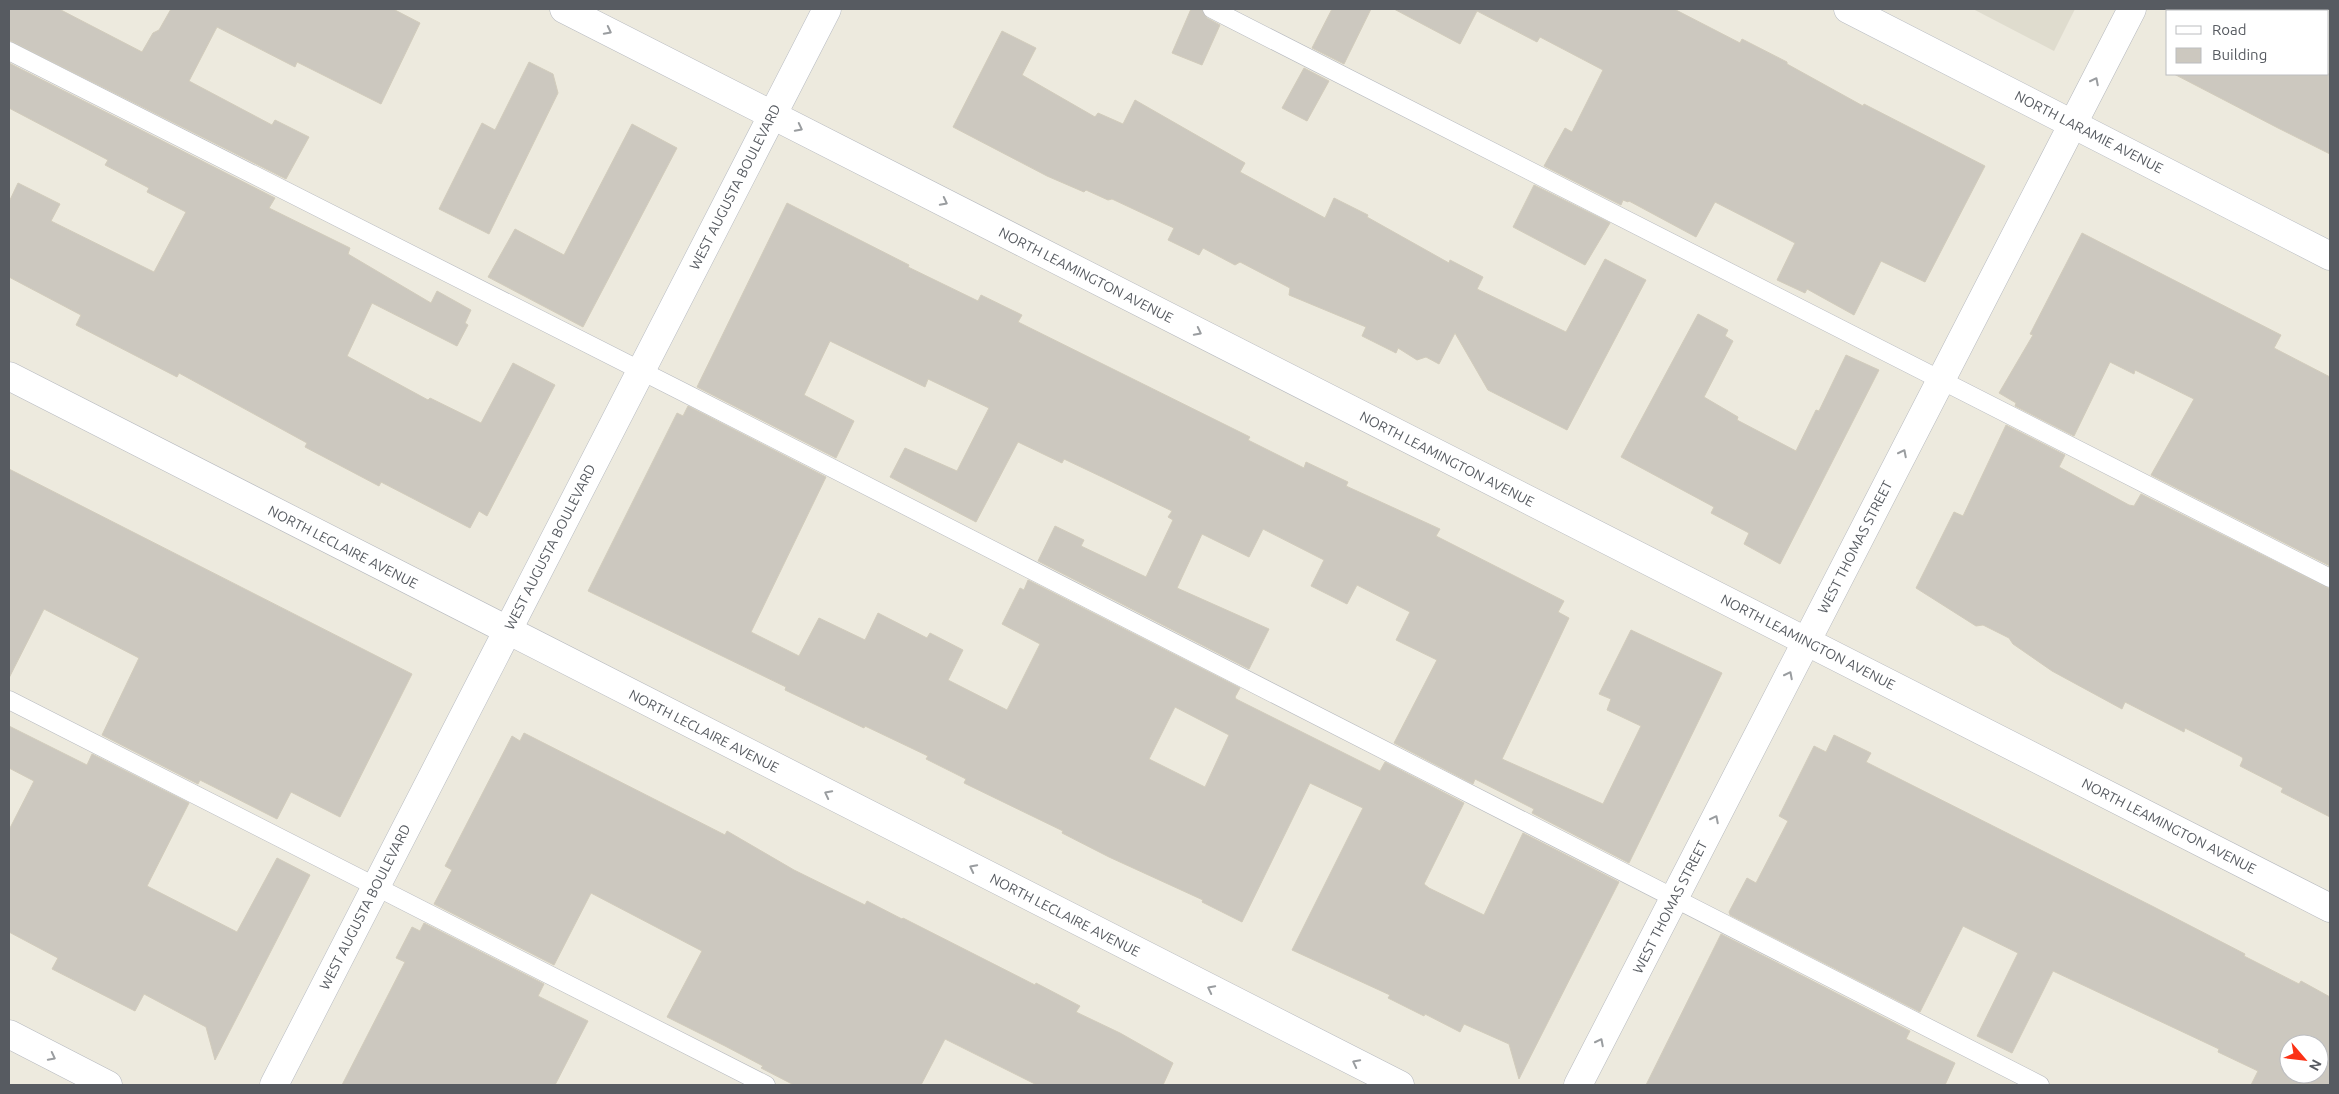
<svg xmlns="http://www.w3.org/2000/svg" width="2339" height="1094" viewBox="0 0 2339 1094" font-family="Ubuntu,sans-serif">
  <rect width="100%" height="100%" fill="#edeade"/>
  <!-- education -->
  <path fill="#dfdcce" d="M1973,9H2075L2054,51Z"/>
  <!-- building -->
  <g fill="#ccc8bf" stroke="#d2ccbc" fill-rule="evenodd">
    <path d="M9,9H59L142,52L153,33L159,30L171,9H393L420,23L381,104L297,62L295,67L217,27L189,81L272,125L275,120L309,137L286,179L9,40Z"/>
    <path d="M1191,9H1202L1207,18L1220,25L1202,65L1172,53Z"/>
    <path d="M1332,9H1371L1344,64L1312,48Z"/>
    <path d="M1394,9H1674L1740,43L1742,39L1787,62V64L1863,106L1864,104L1985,166L1925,282L1881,261L1854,315L1807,289L1805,293L1777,280L1795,243L1715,202L1696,237L1629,201L1628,202L1623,200L1621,205L1544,166L1565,128L1572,132L1603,70L1540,37L1537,42L1477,11L1460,44Z"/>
    <path d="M1002,31L1036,48L1022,75L1095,117L1098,113L1123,124L1135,100L1245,163L1240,172L1325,218L1334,198L1368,215L1367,217L1449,263L1450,260L1483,277L1477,289L1566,332L1605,259L1646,280L1567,430L1488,390L1455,333L1439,364L1426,357L1417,360L1398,348L1396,353L1362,336L1366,327L1289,295L1290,288L1240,262L1235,265L1203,248L1199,255L1168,240L1174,228L1112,199L1108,200L1086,190L1084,192L1047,176L953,127Z"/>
    <path d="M529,62L553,74L558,93L489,234L439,209L482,123L495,130Z"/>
    <path d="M9,63L275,198L269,208L350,248L348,254L431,303L437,291L471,310L465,323L468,325L457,346L372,303L347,356L428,400L430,398L481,423L513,363L555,385L487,516L479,511L470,528L381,482L379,486L305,447L307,443L179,373L177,377L76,325L81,315L9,277V202L18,183L60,204L51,221L154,272L186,212L147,192L149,188L105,165L108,160L9,108Z"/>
    <path d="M1304,68L1329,81L1307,121L1282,108Z"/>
    <path d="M2174,74H2330V154L2278,128Z"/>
    <path d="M632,124L677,148L583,327L488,277L515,229L564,255Z"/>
    <path d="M1534,185L1610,223L1585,265L1513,227Z"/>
    <path d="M787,203L909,265L908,267L978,301L981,295L1022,315L1018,322L1250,437L1248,440L1304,468L1306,462L1348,482L1346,486L1440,529L1436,536L1564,601L1558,612L1569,618L1502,759L1603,804L1641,726L1607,710L1611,699L1599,694L1631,630L1722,673L1629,863L1532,813L1534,809L1475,779L1473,784L1394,743L1437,660L1396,640L1410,612L1357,585L1347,604L1311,586L1324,560L1263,529L1249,557L1202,534L1177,588L1269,629L1249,669L1038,561L1055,526L1084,540L1081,546L1146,577L1173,520L1168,517L1172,511L1102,477L1064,459L1062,463L1018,442L976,522L890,477L905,448L957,471L989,408L928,379L925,387L830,341L804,395L854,421L836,458L697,387Z"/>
    <path d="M2082,233L2281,335L2274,348L2330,377V566L2151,475L2194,399L2135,370L2134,374L2110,362L2074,436L2015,406L2016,403L1999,393L2033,335L2030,334Z"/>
    <path d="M1698,314L1728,330L1725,336L1733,341L1704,397L1738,417L1737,420L1796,451L1816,410L1819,411L1846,355L1879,370L1780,564L1744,544L1749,533L1711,513L1714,507L1621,457Z"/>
    <path d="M688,406L826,477L751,632L799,656L819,618L865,640L878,613L927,638L930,633L963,650L948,680L1007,710L1040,644L1002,624L1020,588L1024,590L1028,580L1240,688L1235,697L1236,699L1380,771L1385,762L1464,803L1424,884L1429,888L1484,915L1523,833L1619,882L1519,1079L1509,1044L1464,1024L1460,1032L1425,1014L1424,1016L1388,998L1390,995L1292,950L1363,808L1310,783L1242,922L1202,902L1203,900L1109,857L1062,833L1063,831L964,783L966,779L926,759L928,756L865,726L864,728L785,690L786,687L588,591L677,413L683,416ZM1175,707L1229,735L1205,787L1149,759Z"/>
    <path d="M2006,425L2065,455L2059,467L2129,505L2134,506L2141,494L2330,589V817L2281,792L2283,788L2240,766L2243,759L2242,757L2185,728L2184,732L2125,702L2122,709L2052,671L2013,644L2009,638L1983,625L1976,626L1916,588L1954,512L1963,516Z"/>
    <path d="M9,469L412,674L340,817L291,792L277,819L200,780L198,784L102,735L139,658L44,609L9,678Z"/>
    <path d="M9,726L87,765L92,754L189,803L147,886L237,932L277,858L310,875L215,1060L206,1027L144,994L135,1011L52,969L58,958L9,932V830L34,781L9,768Z"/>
    <path d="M524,733L725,835L727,831L794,870L865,905L867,901L902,919L903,918L1035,985L1036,983L1080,1006L1076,1012L1120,1033L1173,1063L1163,1085H1037L945,1039L921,1085H794L761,1068L763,1066L725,1046L667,1017L702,951L591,893L554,965L434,904L452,870L445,866L512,736L520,741Z"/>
    <path d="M1834,735L1871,753L1866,762L2152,906L2245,954L2244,956L2299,984L2301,981L2330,997V1085H2251L2258,1071L2218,1052L2219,1049L2053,971L2012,1053L1977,1036L2018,953L1963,926L1920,1012L1730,915L1729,912L1747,878L1756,883L1788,821L1779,816L1814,746L1826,752ZM2289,1044H2319V1074H2289Z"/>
    <path d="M424,923L544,984L538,996L588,1021L555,1085H342L405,962L396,958L412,927L420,931Z"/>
    <path d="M1721,934L1910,1031L1906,1039L1955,1063L1945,1085H1646Z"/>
  </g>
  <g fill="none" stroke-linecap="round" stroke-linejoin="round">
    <!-- lane casing -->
    <g stroke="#b6b9bf" stroke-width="19">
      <g id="lane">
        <path d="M1212,9L2330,578"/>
        <path d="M9,51L685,393L2040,1085"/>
        <path d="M9,700L766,1085"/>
      </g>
    </g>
    <!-- street casing -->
    <g stroke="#b6b9bf" stroke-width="29">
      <g id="street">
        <path d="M564,9L2330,908"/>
        <path d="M9,376L1400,1085"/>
        <path d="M9,1034L108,1085"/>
        <path d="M1578,1085L2132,9"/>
      </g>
    </g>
    <!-- secondary casing -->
    <g stroke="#b7bbc2" stroke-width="29">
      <g id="secondary">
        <path d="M1848,9L2330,256"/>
        <path d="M274,1085L827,9"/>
      </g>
    </g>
    <!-- lane -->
    <use href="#lane" stroke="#fff" stroke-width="18"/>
    <!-- street -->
    <use href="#street" stroke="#fff" stroke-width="28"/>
    <!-- secondary -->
    <use href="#secondary" stroke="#fff" stroke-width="28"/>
  </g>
  <!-- one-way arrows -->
  <defs><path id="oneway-chevron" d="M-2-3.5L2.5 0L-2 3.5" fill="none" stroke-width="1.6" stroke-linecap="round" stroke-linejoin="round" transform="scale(1.25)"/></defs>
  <g stroke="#9a9da0">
    <use href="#oneway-chevron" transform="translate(608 31) rotate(27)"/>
    <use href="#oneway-chevron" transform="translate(2095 81) rotate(-63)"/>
    <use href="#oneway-chevron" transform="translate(799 128) rotate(27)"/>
    <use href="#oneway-chevron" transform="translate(944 202) rotate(27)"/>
    <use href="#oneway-chevron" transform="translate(1198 332) rotate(27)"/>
    <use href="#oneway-chevron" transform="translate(1903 453) rotate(-63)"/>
    <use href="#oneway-chevron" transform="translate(1789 675) rotate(-63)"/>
    <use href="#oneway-chevron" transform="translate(828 794) rotate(-153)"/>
    <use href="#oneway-chevron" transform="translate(1715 819) rotate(-63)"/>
    <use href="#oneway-chevron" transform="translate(973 868) rotate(-153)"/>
    <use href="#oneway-chevron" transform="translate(1211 989) rotate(-153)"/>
    <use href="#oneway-chevron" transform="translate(1600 1042) rotate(-63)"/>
    <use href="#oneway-chevron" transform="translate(52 1057) rotate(27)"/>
    <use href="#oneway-chevron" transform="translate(1356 1063) rotate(-153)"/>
  </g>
  <g text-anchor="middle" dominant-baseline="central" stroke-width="4" stroke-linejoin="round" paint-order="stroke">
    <!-- street labels -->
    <g font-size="14" fill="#575b61" stroke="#fff">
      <text transform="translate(2089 132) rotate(27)">NORTH LARAMIE AVENUE</text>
      <text transform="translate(735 187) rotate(-63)">WEST AUGUSTA BOULEVARD</text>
      <text transform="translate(1086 275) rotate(27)">NORTH LEAMINGTON AVENUE</text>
      <text transform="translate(1447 459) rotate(27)">NORTH LEAMINGTON AVENUE</text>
      <text transform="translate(343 547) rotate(27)">NORTH LECLAIRE AVENUE</text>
      <text transform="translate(550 547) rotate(-63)">WEST AUGUSTA BOULEVARD</text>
      <text transform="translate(1855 547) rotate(-63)">WEST THOMAS STREET</text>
      <text transform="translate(1808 642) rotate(27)">NORTH LEAMINGTON AVENUE</text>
      <text transform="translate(704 731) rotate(27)">NORTH LECLAIRE AVENUE</text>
      <text transform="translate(2169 826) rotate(27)">NORTH LEAMINGTON AVENUE</text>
      <text transform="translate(365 907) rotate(-63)">WEST AUGUSTA BOULEVARD</text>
      <text transform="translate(1670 907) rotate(-63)">WEST THOMAS STREET</text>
      <text transform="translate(1065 915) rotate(27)">NORTH LECLAIRE AVENUE</text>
    </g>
  </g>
  <!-- border -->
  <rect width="2339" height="1094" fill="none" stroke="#575b61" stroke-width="20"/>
  <!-- legend -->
  <rect x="2166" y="10" width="162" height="65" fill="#ffffff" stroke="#bcbdc0"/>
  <rect x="2176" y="26" width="25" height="8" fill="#ffffff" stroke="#bcbdc0"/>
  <text x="2212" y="35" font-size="15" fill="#575b61">Road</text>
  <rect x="2176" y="48" width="25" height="15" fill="#ccc8bf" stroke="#bcbdc0"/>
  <text x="2212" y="60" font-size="15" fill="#575b61">Building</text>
  <!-- north arrow -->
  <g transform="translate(2304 1059) rotate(118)"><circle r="24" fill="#ffffff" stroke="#bcbdc0"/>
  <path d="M0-4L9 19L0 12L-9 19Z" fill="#fb3115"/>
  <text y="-8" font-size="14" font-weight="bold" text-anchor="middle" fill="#575b61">N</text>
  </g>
</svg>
